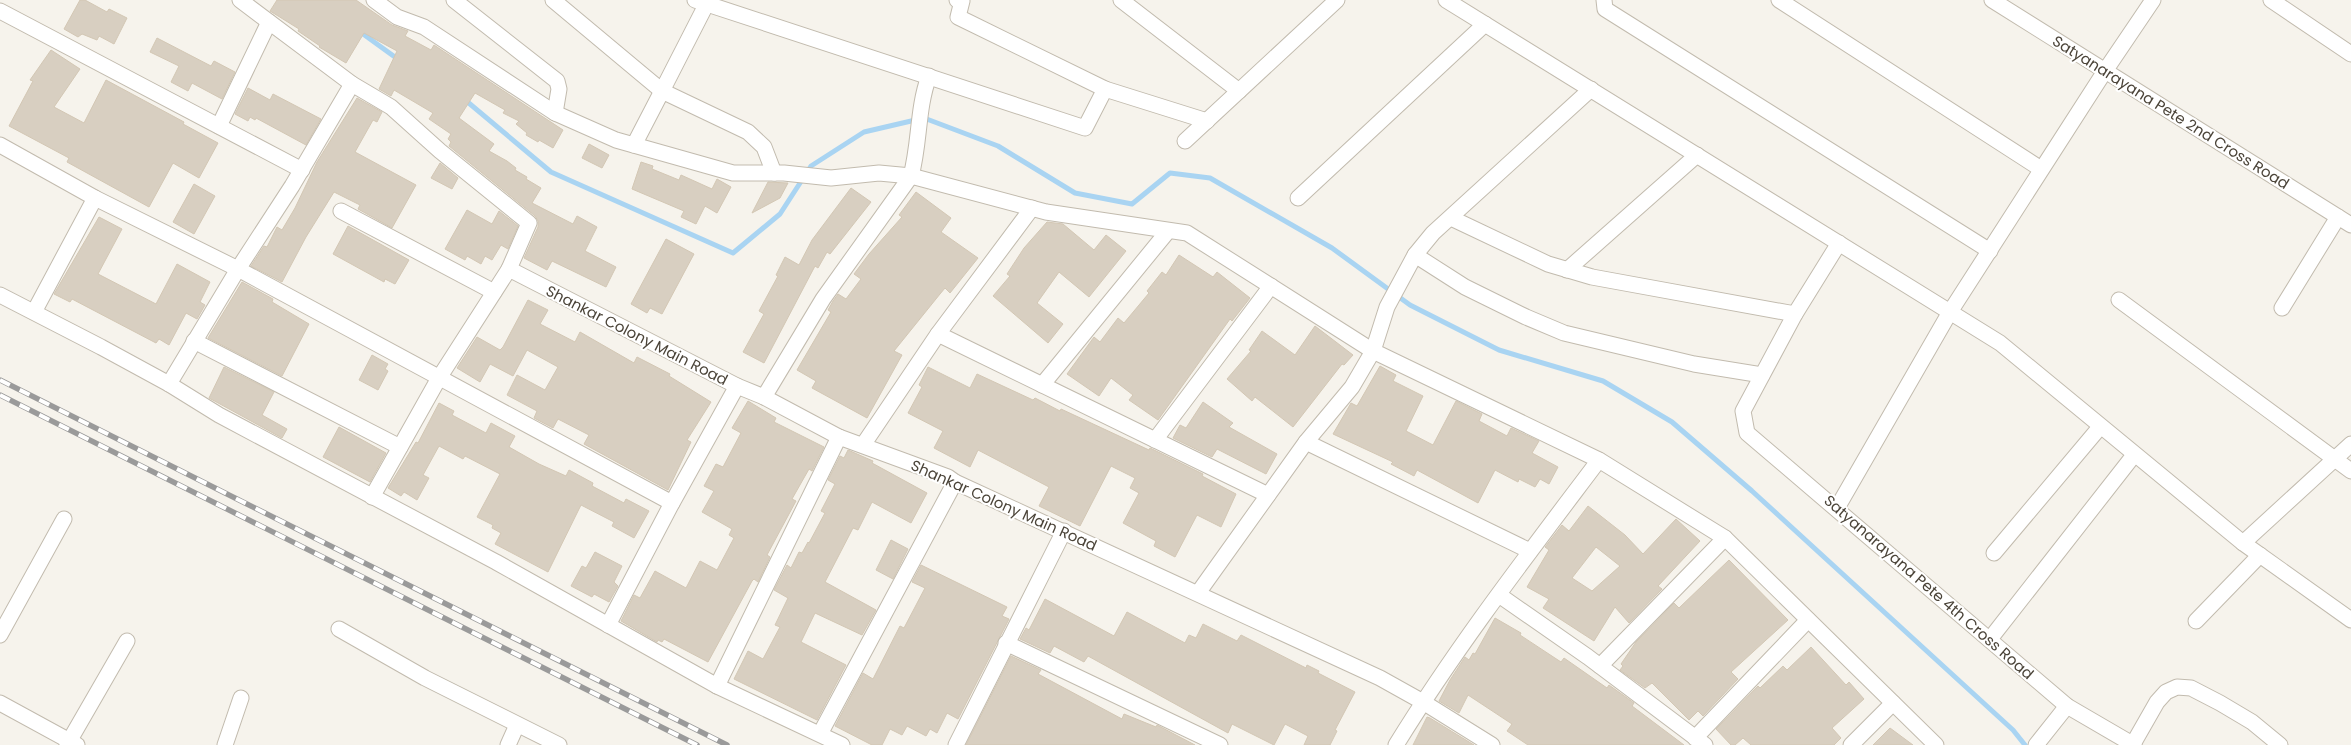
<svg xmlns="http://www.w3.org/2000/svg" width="2351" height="745" viewBox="0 0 2351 745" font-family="Poppins,sans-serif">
  <rect width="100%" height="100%" fill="#f6f3ec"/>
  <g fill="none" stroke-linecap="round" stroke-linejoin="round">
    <!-- stream -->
    <g stroke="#a9d4f2" stroke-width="5">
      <path d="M359,31L399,60"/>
      <path d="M464,99L551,172L733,253L780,214L811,166L864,132L924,118L998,146L1075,193L1132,204L1170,173L1210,178L1332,248L1410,305L1499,350L1603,381L1672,422L1752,491L2013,730L2025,745"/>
    </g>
  </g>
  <!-- building -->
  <g fill="#d8cfc1" stroke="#d3c7b4" fill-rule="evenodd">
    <path d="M80,0H85L107,12L109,9L127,18L114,44L99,36L97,40L82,34L78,37L64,29Z"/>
    <path d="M277,0H356L392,25L408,31L405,36L431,50L434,45L563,130L553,148L539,140L538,142L526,135L527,133L516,124L519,121L503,113L505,110L475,93L459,118L494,144L489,151L507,161L516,168L515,170L527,177L526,179L541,188L532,203L573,224L577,216L597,227L585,251L616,267L606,287L552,261L547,270L524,258L538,227V221L535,216L449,146L451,142L448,139L451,134L429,119L433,113L394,90L391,96L379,89L397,51L364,33L346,63L319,47L320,46L298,31L299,29L270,11Z"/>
    <path d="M157,38L211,66L214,61L235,72L222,99L192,83L188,91L171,82L179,66L150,52Z"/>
    <path d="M51,50L80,69L54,107L84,123L106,80L184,122L183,124L218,143L199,178L173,163L149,207L67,162L69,158L9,126L33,81L30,80Z"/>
    <path d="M248,88L270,100L273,94L321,119L306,145L256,118L255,120L250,117L248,121L235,114Z"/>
    <path d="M357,98L382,112L377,122L373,120L355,152L416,185L392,228L358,209L360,205L334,192L306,237L282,282L251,266L264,246L267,247L277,227L282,230L295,208L317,162Z"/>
    <path d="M589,144L609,155L602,168L582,158Z"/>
    <path d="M641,162L653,166L652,169L679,180L681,175L712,189L717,179L731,187L717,213L705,206L696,224L681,217L684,211L632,189Z"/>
    <path d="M440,163L458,178L452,189L431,178Z"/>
    <path d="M768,182L788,183L780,198L752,213Z"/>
    <path d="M194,184L215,196L194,234L173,222Z"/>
    <path d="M851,188L871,202L830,254L827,252L818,268L815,266L764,363L743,352L764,314L759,311L778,276L776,275L785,257L799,265L812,240Z"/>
    <path d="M916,192L951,218L941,232L978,258L950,293L945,288L940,294L894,351L902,355L867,418L812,388L816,381L797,370L831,312L828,310L833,301L838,294L846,299L861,279L854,274L869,254L902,217L899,215Z"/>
    <path d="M467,210L492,224L499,211L518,226L508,249L501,245L492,260L485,256L481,264L467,256L465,260L445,249Z"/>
    <path d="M99,217L122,229L98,274L156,304L177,264L210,282L200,302L205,305L197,319L186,313L169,345L159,339L156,343L72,299L70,302L54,294Z"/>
    <path d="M1047,222L1063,224L1094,250L1106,235L1126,251L1089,297L1059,272L1037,303L1063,324L1048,343L993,296L1010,276L1007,274L1024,248Z"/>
    <path d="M348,226L409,260L395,284L385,279L384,282L333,254Z"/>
    <path d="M666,239L694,254L662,314L650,308L647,313L631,304Z"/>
    <path d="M1179,255L1213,277L1217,272L1250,298L1232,321L1230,319L1158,420L1129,400L1133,395L1111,378L1099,396L1067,374L1094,337L1100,342L1118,318L1124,323L1149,293L1147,291L1162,272L1166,275Z"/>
    <path d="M242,282L273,299L272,302L309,324L282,376L208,338Z"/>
    <path d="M528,300L548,310L540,324L575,342L580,332L634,363L637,357L670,374L669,376L711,402L687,440L691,442L668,490L584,444L589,435L558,419L553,428L534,418L537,411L507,395L517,375L545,390L558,367L527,350L513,376L490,364L480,382L457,368L477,337L500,350L503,347Z"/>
    <path d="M1315,326L1353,355L1344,365L1342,364L1293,427L1255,397L1252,401L1227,379L1251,351L1249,350L1262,331L1295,355Z"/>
    <path d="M372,355L388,364L385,369L388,371L378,390L359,380Z"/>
    <path d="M1380,366L1396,375L1393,381L1423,396L1406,431L1433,445L1456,401L1482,414L1479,421L1507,436L1511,428L1539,441L1532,453L1558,467L1549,484L1540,479L1535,487L1519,479L1518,482L1495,470L1478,503L1417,470L1414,476L1391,464L1393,462L1333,434L1351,403L1357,406Z"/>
    <path d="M224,367L274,392L262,415L287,429L282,438L209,398Z"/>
    <path d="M928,367L970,388L977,374L1033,400L1035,398L1060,411L1061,409L1149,450L1150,448L1203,474L1202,476L1236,494L1221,527L1197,515L1175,557L1154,546L1156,541L1123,523L1139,493L1130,488L1135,478L1111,466L1080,526L1039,506L1049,487L978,450L970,467L934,448L943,431L908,413L922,387L919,385Z"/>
    <path d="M748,401L776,418L774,422L824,447L812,471L809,469L792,499L796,501L767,555L770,557L758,582L754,579L752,581L708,662L664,639L662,642L658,640L657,642L621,621L634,595L640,598L655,571L686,588L700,561L717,570L734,538L729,535L732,529L702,512L714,491L704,486L716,464L723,467L741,433L732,428Z"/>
    <path d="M1203,402L1233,423L1229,427L1277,454L1266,474L1217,449L1212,457L1173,438L1180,425L1186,428Z"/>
    <path d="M439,403L454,411L452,415L486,433L491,423L515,436L509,447L539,464L566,476L569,470L593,483L592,486L624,503L626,499L649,511L634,538L612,526L614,522L581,505L548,572L495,544L501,533L492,528L493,525L477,517L500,474L465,456L463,459L439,446L423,475L429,478L417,500L404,492L401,496L388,488L416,442L418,443Z"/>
    <path d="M339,427L386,453L370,482L323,457Z"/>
    <path d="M848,450L873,461L872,463L927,493L911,523L872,502L858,530L853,528L825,582L876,610L862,635L815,613L801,642L846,665L817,720L734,679L748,651L763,659L780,627L775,625L788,598L774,590L787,565L791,568L799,552L802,553L808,542L809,543L825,513L821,511L835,484L828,480L840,456L844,458Z"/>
    <path d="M1588,506L1625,535L1643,554L1676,519L1700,541L1658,586L1662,589L1629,623L1615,607L1594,641L1543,608L1549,599L1527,587L1549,550L1545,547L1562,525L1569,531ZM1596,547L1620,566L1592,591L1572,578Z"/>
    <path d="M891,540L908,549L893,579L876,570Z"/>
    <path d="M595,552L622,566L614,582L618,586L609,602L594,594L592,597L571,586L582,566L586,568Z"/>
    <path d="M1729,560L1788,620L1731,672L1738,679L1703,716L1698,711L1689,720L1652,683L1645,688L1620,670L1623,666L1621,664L1636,642L1674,603L1679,608Z"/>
    <path d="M921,565L1007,607L1002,616L1009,619L958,719L947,713L937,733L930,729L926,736L907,726L902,735L890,729L882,745H872L835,726L863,673L873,679L900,626L904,628L925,588L912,582Z"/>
    <path d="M1045,599L1114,636L1127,612L1185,643L1189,635L1196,638L1203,624L1237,641L1241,635L1306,668L1307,665L1319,671L1318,673L1355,692L1335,730L1337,731L1330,745H1304L1308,736L1285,724L1274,745L1232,724L1228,733L1088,656L1084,662L1054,646L1050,653L1020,639L1026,628L1029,630Z"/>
    <path d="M1495,618L1521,633L1520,635L1561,662L1564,658L1607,688L1609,685L1634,703L1632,706L1684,745H1528L1507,731L1512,724L1468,695L1459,713L1439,701L1450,680L1465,657L1469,660L1473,653L1475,654Z"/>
    <path d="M1811,647L1846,685L1849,682L1864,699L1832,728L1841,738L1834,745H1751L1743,738L1735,745H1731L1716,729L1758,686L1760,688L1783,666L1787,670Z"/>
    <path d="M1011,656L1041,670L1038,674L1122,719L1124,714L1156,727L1157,725L1195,745H966Z"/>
    <path d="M1427,717L1430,718L1474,745H1413Z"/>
    <path d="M1890,728L1913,745H1873Z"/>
  </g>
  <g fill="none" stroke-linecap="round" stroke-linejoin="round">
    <!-- minor casing -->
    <g stroke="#c2bbae" stroke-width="17">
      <g id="minor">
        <path d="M240,0L352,84L391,107L440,151L529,223L509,269"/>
        <path d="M374,0L397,17L424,27L555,113L616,140L733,173H784L831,178L879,173L911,176L1046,212L1187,233L1373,351L1599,460L1725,538L1936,745"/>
        <path d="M454,0L557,81L559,89L555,113"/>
        <path d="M553,0L662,91L706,5"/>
        <path d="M695,0L1085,128L1105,89L1207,121"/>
        <path d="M957,0L962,1L958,17L1105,89"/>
        <path d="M1121,0L1239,91"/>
        <path d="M1446,0L2000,343L2243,543L2351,620"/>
        <path d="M1604,0L1605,9L1990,251"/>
        <path d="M1779,0L2041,169"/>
        <path d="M1992,0L2351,225"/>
        <path d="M2271,0L2351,54"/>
        <path d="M0,11L302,170"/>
        <path d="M219,126L269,22"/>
        <path d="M1185,141L1337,0"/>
        <path d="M0,145L95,198L238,269L672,503"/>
        <path d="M634,145L662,91L748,132L764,147L774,173"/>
        <path d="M1298,198L1485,24"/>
        <path d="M1032,208L938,334L1268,495"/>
        <path d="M341,211L494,292"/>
        <path d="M1451,218L1548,264L1592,277L1795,314"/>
        <path d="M1839,243L1795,314L1743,411L1747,433L2067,706L2134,745"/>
        <path d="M1415,255L1433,233L1591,89"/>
        <path d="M1567,270L1697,155"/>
        <path d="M0,295L101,347L169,384L219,415L496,562L717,686L842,745"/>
        <path d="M2119,300L2351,471"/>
        <path d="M2282,308L2338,217"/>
        <path d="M34,312L95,198"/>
        <path d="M194,341L400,447"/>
        <path d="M169,384L238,269L292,186L352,84"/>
        <path d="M1042,385L1168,231"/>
        <path d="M764,397L823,299L911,176C920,143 917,109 929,76"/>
        <path d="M1155,440L1271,286"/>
        <path d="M1306,442L1530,551"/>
        <path d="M863,445L938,334"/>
        <path d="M372,497L439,378L509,269L737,386L764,397L839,437L948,477L955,482L1380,678L1423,702L1492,745"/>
        <path d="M1837,508L1950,312L2105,71L2153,0"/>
        <path d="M2243,543L2351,444"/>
        <path d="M1994,553L2100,427"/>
        <path d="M1198,593L1306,442L1352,387L1373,351L1387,307L1415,255L1465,287L1526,317L1564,333L1694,364L1762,375"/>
        <path d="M1499,595L1588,657L1705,745"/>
        <path d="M2196,621L2260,555"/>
        <path d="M608,625L672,503L737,386"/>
        <path d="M339,629L425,678L559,745"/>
        <path d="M0,635L64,519"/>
        <path d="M1990,639L2134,455"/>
        <path d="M1006,643L1220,745"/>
        <path d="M1600,666L1725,538"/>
        <path d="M717,686L839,437"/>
        <path d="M0,703L77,745"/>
        <path d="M820,734L955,482"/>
        <path d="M1695,738L1808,620"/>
        <path d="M2133,744L2157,702L2166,692L2177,687L2191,688L2220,703L2252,722L2280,745"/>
        <path d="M67,745L127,641"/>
        <path d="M225,745L241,698"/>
        <path d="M508,745L517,725"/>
        <path d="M956,745L1064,531"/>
        <path d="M1396,745C1457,646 1529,553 1599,460"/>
        <path d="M1851,745L1893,703"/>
        <path d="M2036,745L2067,706"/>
      </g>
    </g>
    <!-- minor -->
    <use href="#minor" stroke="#fff" stroke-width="15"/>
    <!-- rail casing -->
    <g stroke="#9a9a9a" stroke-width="5.5">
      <g id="rail">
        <path d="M0,380L727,745"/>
        <path d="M0,395L697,745"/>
      </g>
    </g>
    <!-- rail -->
    <use href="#rail" stroke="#fff" stroke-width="4" stroke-dasharray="11" stroke-linecap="butt"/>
  </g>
  <g text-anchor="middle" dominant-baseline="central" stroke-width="4" stroke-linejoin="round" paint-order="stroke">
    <!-- street labels -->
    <g font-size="15" fill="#4b4439" stroke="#fff">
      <text transform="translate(2171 112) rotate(32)">Satyanarayana Pete 2nd Cross Road</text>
      <text transform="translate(637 335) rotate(27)">Shankar Colony Main Road</text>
      <text transform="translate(1004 505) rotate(24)">Shankar Colony Main Road</text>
      <text transform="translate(1929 587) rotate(41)">Satyanarayana Pete 4th Cross Road</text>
    </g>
  </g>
</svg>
